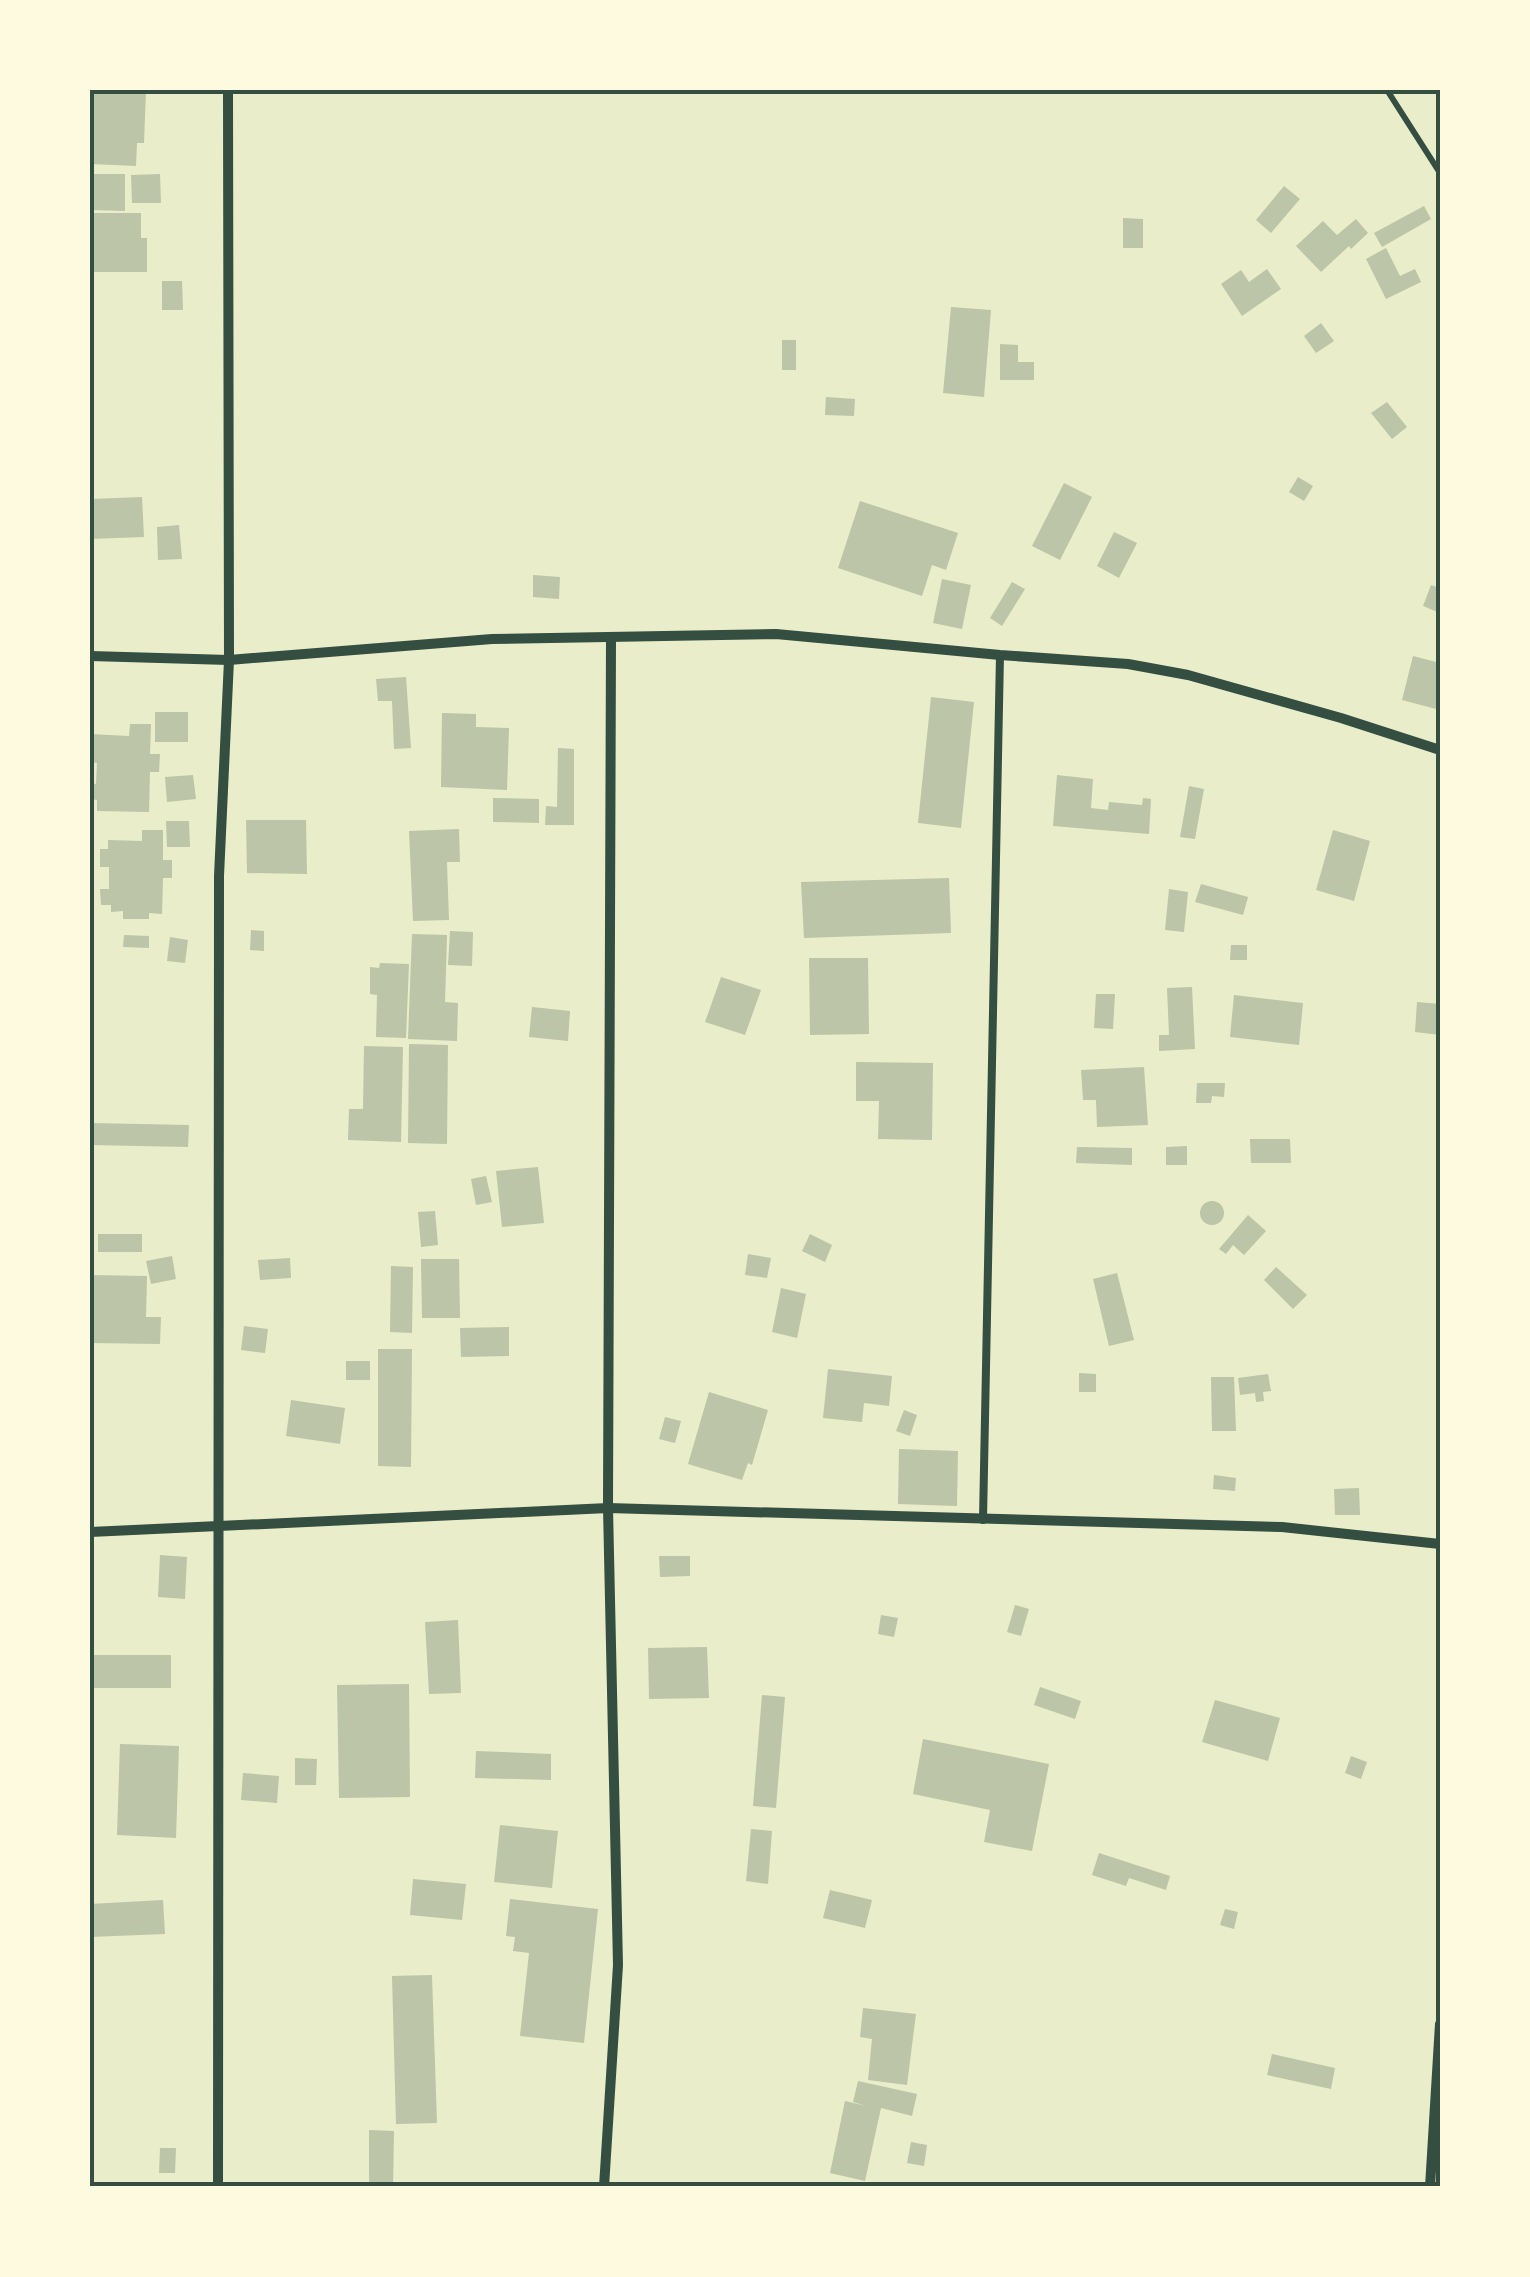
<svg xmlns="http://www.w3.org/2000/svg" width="1530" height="2277" viewBox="0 0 1530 2277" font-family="'Alegreya Sans',sans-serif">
  <rect width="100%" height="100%" fill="#e9edc9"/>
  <!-- building -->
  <g fill="#bcc5a7">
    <path d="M90,90L146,91L144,143H137L136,166L90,164Z"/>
    <path d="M90,174H125V211L90,210Z"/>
    <path d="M160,174L161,203H132L131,175Z"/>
    <path d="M1284,186L1300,199L1271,233L1256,220Z"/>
    <path d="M1424,206L1431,219L1382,247L1374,233Z"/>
    <path d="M90,213H141V238H147V272H90Z"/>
    <path d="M1123,218L1143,219V248H1123Z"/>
    <path d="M1356,219L1368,233L1351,249L1349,246L1321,272L1296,246L1323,221L1337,235Z"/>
    <path d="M1386,248L1400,276L1415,269L1421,282L1386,299L1366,259Z"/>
    <path d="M1267,269L1281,289L1242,316L1221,284L1241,270L1249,282Z"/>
    <path d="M162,281H182L183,310H162Z"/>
    <path d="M951,307L991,310L984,397L943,393Z"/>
    <path d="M1321,323L1334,341L1316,353L1304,336Z"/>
    <rect x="782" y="340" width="14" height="30"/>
    <path d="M1000,344L1018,345V362H1034V380H1000Z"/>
    <path d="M826,397L855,399L854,416L825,415Z"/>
    <path d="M1387,402L1407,427L1392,439L1371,413Z"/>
    <path d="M1298,477L1313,486L1304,501L1289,492Z"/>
    <path d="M1064,483L1092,497L1060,560L1032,546Z"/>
    <path d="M142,497L144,537L90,539V499Z"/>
    <path d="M860,501L958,533L946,570L932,565L922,596L838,568Z"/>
    <path d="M179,525L182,559L158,560L157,527Z"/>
    <path d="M1114,532L1137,543L1119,578L1097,566Z"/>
    <path d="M533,575L560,577L559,599L533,597Z"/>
    <path d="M942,579L971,585L962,629L933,623Z"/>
    <path d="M1012,582L1025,589L1002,626L990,618Z"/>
    <path d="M1431,585L1440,588V613L1423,606Z"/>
    <path d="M1413,656L1440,663V692L1436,709L1402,700Z"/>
    <path d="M406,677L411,748L394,749L392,701H378L376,679Z"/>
    <path d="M931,697L974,702L961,828L918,823Z"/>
    <rect x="155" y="712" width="33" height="30"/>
    <path d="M442,713L476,714V727L509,728L507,790L441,787Z"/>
    <path d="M130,724H151L150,754H160L159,772H150L149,812L97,811V800L90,799V783L96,784L97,763L90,762V734L129,736Z"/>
    <path d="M558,748L574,749V825H545L546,806L557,807Z"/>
    <path d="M193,775L196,799L167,802L165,777Z"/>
    <path d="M1057,775L1093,779L1091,808L1108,810L1109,802L1142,805L1143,798L1151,799L1149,834L1053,826Z"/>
    <path d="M1189,786L1204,789L1195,839L1180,837Z"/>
    <path d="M493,798L539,799V823L493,822Z"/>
    <path d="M246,820H306L307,874L247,873Z"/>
    <path d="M166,821H189L190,847H167Z"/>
    <path d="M459,829L460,862H447L449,920L413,921L409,831Z"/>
    <path d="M142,830H163V860H172V878H163L162,914L149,913V919H123V911L111,912V905H101L100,889H109V867H100V849H108V840L142,841Z"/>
    <path d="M1333,830L1370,841L1354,901L1316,890Z"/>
    <path d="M949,878L951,933L804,938L801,882Z"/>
    <path d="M1201,884L1248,897L1243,915L1195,902Z"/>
    <path d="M1169,889L1188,892L1184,932L1165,930Z"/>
    <path d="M251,930L264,931V951L250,950Z"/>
    <path d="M450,931L473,932L472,966L448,965Z"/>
    <path d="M412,934L447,935L445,1002L458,1003L457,1041L408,1039Z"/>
    <path d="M124,935L149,936V948L123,947Z"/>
    <path d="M170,937L188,940L185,963L167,961Z"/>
    <path d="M1231,945H1247V960H1230Z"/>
    <path d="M809,958H868L869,1034L810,1035Z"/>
    <path d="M380,963L409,964L406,1038L376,1037L377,995L370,994V967L379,968Z"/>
    <path d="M721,977L761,990L745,1035L705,1022Z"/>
    <path d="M1192,987L1195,1049L1159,1051V1035H1169L1167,988Z"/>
    <path d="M1096,994H1115L1113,1029L1094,1028Z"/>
    <path d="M1234,995L1303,1003L1299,1045L1230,1037Z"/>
    <path d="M1417,1002L1440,1004V1035L1415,1032Z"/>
    <path d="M532,1007L570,1011L568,1041L529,1037Z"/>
    <path d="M409,1044L448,1045L447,1144L408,1143Z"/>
    <path d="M364,1046L403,1047L401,1142L348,1140L349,1109H363Z"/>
    <path d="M856,1062L933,1063L932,1140L878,1139L879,1101H856Z"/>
    <path d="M1144,1067L1148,1125L1097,1127L1096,1100H1083L1081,1070Z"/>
    <path d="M1197,1083H1225L1224,1097L1212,1096L1211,1103H1196Z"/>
    <path d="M90,1123L189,1125L188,1147L90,1145Z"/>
    <path d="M1250,1139H1290L1291,1163H1251Z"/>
    <path d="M1187,1146V1165H1166V1147Z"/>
    <path d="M1077,1147L1132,1148V1165L1076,1163Z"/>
    <path d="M538,1167L544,1223L502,1227L496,1171Z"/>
    <path d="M486,1176L492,1202L476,1205L471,1179Z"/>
    <circle cx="1212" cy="1213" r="12"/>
    <path d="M435,1211L438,1245L421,1247L418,1212Z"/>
    <path d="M1248,1215L1266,1231L1244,1255L1233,1245L1226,1254L1219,1249Z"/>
    <rect x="98" y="1234" width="44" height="18"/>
    <path d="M810,1234L832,1245L825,1262L802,1251Z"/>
    <path d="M748,1254L771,1258L767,1278L745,1275Z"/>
    <path d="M172,1256L176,1279L151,1284L146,1261Z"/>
    <path d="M290,1258L291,1278L260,1280L258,1260Z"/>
    <path d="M421,1259H459L460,1318H422Z"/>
    <path d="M391,1266L413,1267L412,1333L390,1332Z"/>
    <path d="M1276,1267L1307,1295L1293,1309L1264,1280Z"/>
    <path d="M1117,1273L1134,1340L1109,1346L1093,1279Z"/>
    <path d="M90,1275L147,1276L146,1317H161L160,1344L90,1343Z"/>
    <path d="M781,1288L806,1294L797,1338L772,1332Z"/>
    <path d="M244,1326L268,1329L265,1353L241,1350Z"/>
    <path d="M509,1327V1356L461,1357L460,1328Z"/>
    <path d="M378,1349H412L411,1467L378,1466Z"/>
    <rect x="346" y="1361" width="24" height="19"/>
    <path d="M828,1369L892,1376L889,1406L864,1403L862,1422L823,1418Z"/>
    <path d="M1079,1373L1096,1374V1392H1079Z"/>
    <path d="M1268,1374L1271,1391L1263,1392L1264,1401L1256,1402L1255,1393L1240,1395L1238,1378Z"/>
    <path d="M1211,1377H1234L1236,1431H1212Z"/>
    <path d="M709,1392L768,1410L752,1465L748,1463L742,1480L688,1464Z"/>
    <path d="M291,1400L345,1408L340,1444L286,1436Z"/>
    <path d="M904,1410L917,1415L910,1436L896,1431Z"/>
    <path d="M665,1417L681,1421L675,1443L659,1439Z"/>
    <path d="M899,1449L958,1451L957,1506L898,1504Z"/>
    <path d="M1214,1475L1236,1478L1235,1491L1213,1489Z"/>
    <path d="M1359,1488L1360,1515H1335L1334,1489Z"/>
    <path d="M160,1555L187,1557L185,1599L158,1597Z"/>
    <path d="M659,1556H690V1576L660,1577Z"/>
    <path d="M1015,1605L1029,1609L1021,1636L1007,1632Z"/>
    <path d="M881,1615L898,1618L894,1637L878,1634Z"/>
    <path d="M458,1620L461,1693L429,1694L425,1622Z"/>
    <path d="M707,1647L709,1698L649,1699L648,1648Z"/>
    <rect x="90" y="1655" width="81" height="33"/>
    <path d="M409,1684L410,1797L339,1798L337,1685Z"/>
    <path d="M1040,1687L1081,1701L1075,1719L1034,1705Z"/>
    <path d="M762,1695L785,1697L776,1808L753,1806Z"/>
    <path d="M1215,1700L1280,1718L1268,1761L1202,1742Z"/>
    <path d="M923,1739L1049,1764L1032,1851L984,1842L990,1810L913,1794Z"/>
    <path d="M120,1744L179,1746L176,1838L117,1835Z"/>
    <path d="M476,1751L551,1754V1780L475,1778Z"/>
    <path d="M1351,1756L1367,1762L1361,1779L1345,1773Z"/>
    <path d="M295,1758L317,1759L316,1785H295Z"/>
    <path d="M243,1773L279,1776L277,1803L241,1800Z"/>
    <path d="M500,1825L558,1831L552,1888L494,1882Z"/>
    <path d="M751,1829L772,1831L768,1884L746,1881Z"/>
    <path d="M1099,1853L1170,1876L1166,1890L1129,1878L1126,1886L1092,1875Z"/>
    <path d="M413,1879L466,1884L462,1920L410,1915Z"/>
    <path d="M830,1890L872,1900L865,1928L823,1918Z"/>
    <path d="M510,1899L598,1909L584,2043L520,2036L529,1953L513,1951L515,1937L506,1936Z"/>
    <path d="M163,1900L165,1934L90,1937V1904Z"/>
    <path d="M1225,1909L1238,1912L1234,1929L1220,1925Z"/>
    <path d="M432,1975L437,2123L396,2124L392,1976Z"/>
    <path d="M863,2008L916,2014L907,2085L868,2080L872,2039L860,2037Z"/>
    <path d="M1272,2054L1335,2068L1331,2089L1267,2075Z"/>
    <path d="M858,2081L917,2094L912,2116L881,2108L865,2181L830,2173L845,2101L866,2106L853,2102Z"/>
    <path d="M369,2130L394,2131L393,2187H369Z"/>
    <path d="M911,2142L927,2145L924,2166L907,2163Z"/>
    <path d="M160,2148H176L175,2173H159Z"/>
  </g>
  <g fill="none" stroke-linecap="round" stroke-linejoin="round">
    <!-- path -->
    <path stroke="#344e41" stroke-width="6" d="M1387,90L1440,173"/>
    <!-- service -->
    <path stroke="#344e41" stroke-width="8" d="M983,1520L1000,655"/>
    <!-- minor -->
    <g stroke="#344e41" stroke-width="10">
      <path d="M90,656L229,660L492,639L776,634L1000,655L1128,664L1188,675L1341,718L1440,750"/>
      <path d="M90,1532L608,1508L1282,1527L1440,1544"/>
      <path d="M218,2187L219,876L229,660L228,90"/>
      <path d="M604,2187L618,1965L608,1508L611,638"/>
      <path d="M1430,2187L1440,2024"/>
    </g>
  </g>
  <!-- border -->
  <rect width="1530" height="2277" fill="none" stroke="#fefae0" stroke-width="185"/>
  <rect x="92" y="92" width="1346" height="2092" fill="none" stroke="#344e41" stroke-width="4"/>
</svg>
